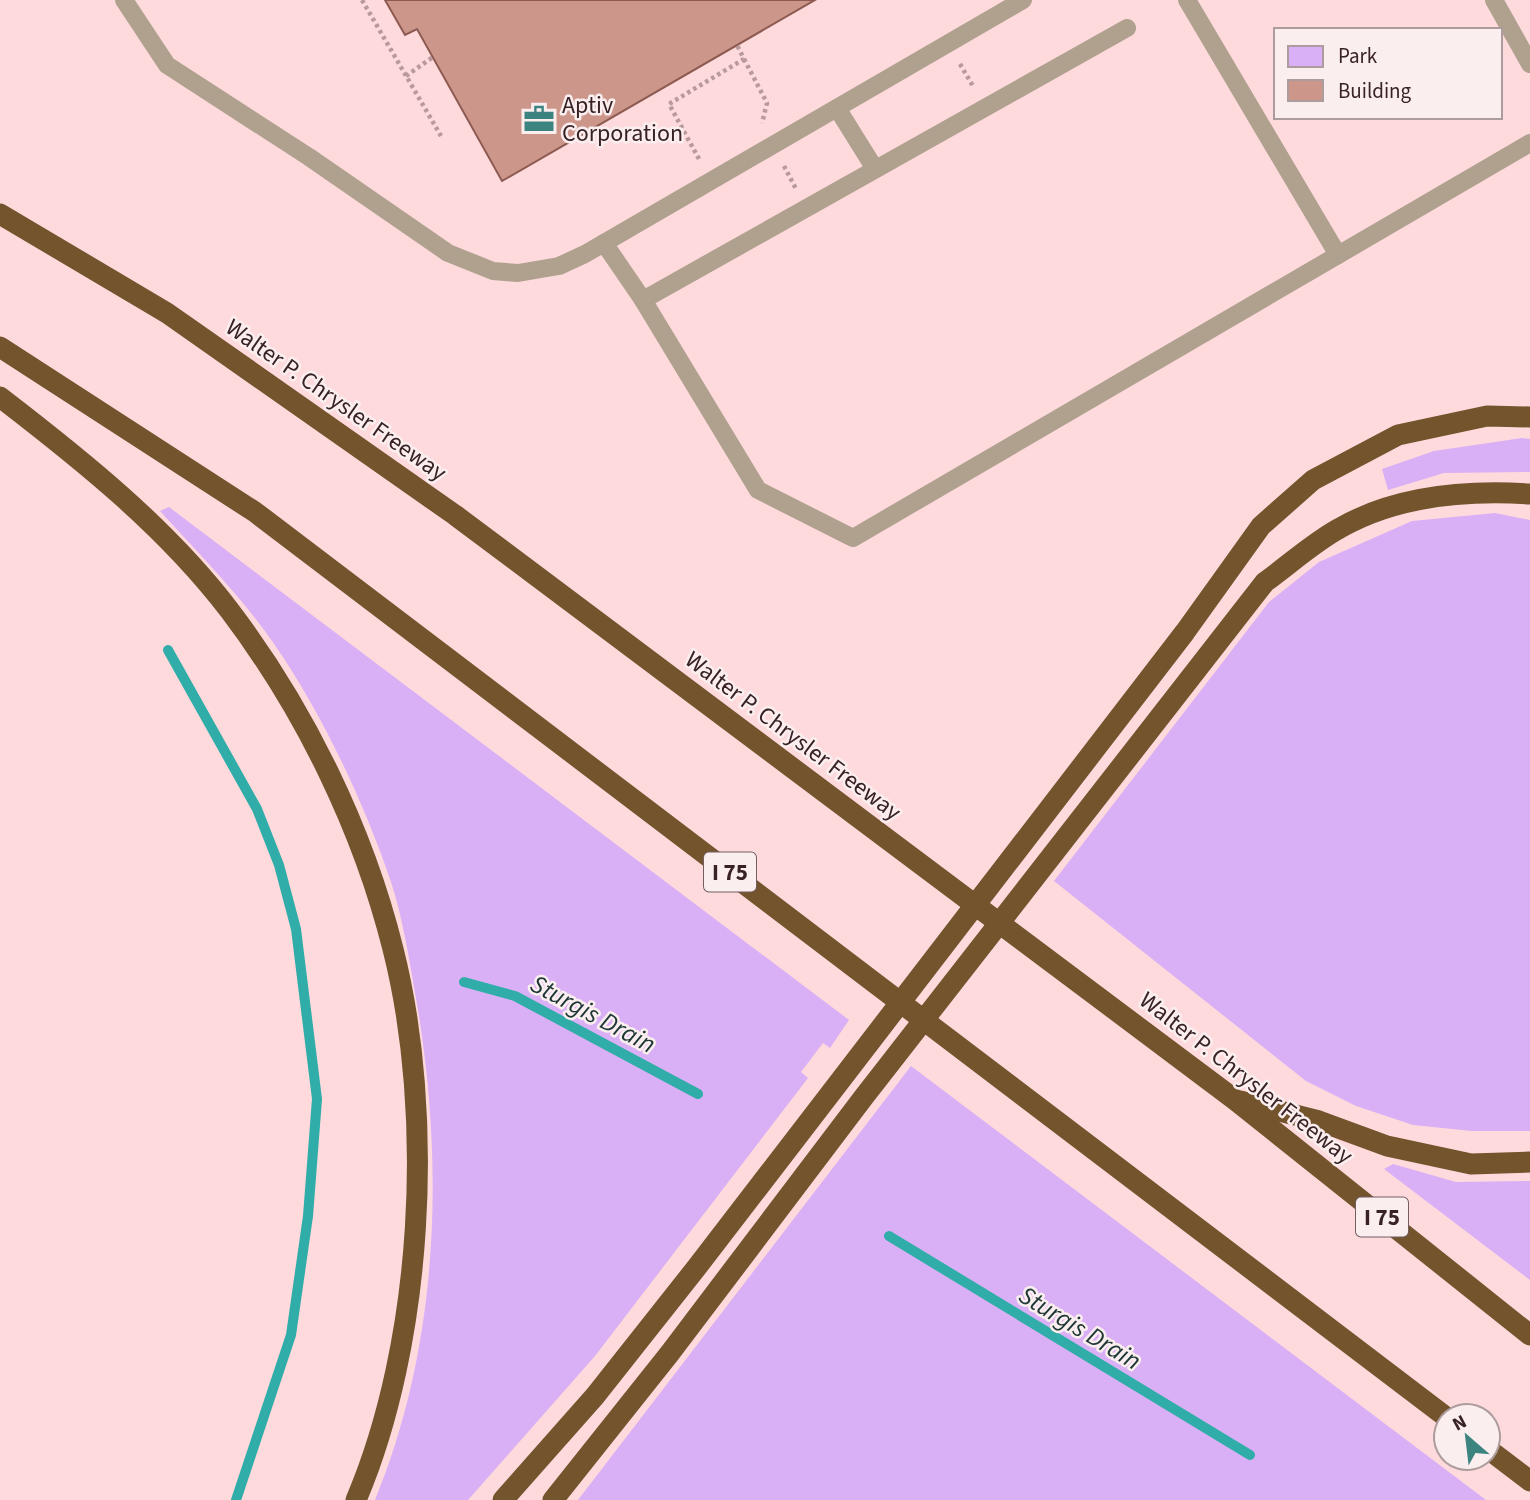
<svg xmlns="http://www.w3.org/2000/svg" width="1530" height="1500" viewBox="0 0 1530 1500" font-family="'Source Sans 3',sans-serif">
  <rect width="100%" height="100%" fill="#fedadd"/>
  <!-- green -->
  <g fill="#d9b0f5">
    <path d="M1522,438L1530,439V472L1444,473L1388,490L1382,469L1434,451Z"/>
    <path d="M169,507L849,1020L830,1048L823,1043L801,1072L808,1078L595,1356L468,1500H375C441,1340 445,1155 414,987C408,952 402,916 391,882C364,802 321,711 272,641C240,595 198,553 160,511Z"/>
    <path d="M1495,513L1530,520V1131H1472L1413,1125L1356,1106L1306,1081L1054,881L1269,602L1319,562L1412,521Z"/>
    <path d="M911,1066L1486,1500H578Z"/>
    <path d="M1393,1164L1456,1182L1530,1181V1280L1384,1169Z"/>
  </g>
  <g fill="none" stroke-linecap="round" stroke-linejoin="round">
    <!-- stream -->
    <g stroke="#30ada8" stroke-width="10">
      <path d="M168,650L257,809L279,865L296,929L317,1099L308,1216L291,1335L236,1500"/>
      <path d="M464,982L515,996L698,1094"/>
      <path d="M889,1236L1250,1455"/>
    </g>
  </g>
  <!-- building -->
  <path fill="#cd968b" stroke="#8c5a50" stroke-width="2" d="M385,0H815L502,181L417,29L405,35Z"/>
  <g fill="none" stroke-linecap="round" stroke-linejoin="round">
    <!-- path -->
    <g stroke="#b8999c" stroke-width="4.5" stroke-dasharray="3.5 3.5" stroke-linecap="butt">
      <path d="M362,0L441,136"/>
      <path d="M744,59L767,103L762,123"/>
      <path d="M960,64L973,86"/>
      <path d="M406,76L433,57"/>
      <path d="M699,159L669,104L744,59L737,45"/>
      <path d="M784,166L796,189"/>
    </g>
    <!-- lane -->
    <g stroke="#b0a18f" stroke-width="18">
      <path d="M124,0L167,65L309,157L448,253L493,271L518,273L559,266L585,254L1023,0"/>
      <path d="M1187,0L1338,255"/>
      <path d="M1494,0L1530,64"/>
      <path d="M837,108L875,169"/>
      <path d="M604,243L643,300L758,490L853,538L1530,143"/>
      <path d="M643,300L1127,28"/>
    </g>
    <!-- highway -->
    <g stroke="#73542d" stroke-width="21">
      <path d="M0,214L167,313L455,515L1234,1099L1530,1335"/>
      <path d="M0,347L255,512L1446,1417"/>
      <path d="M0,397C82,460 167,528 230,611C305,710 363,829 393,949C435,1115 423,1343 356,1500"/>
      <path d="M1240,1101L1319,1121L1387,1146L1471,1164L1530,1162"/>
      <path d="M1488,1449L1530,1481"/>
      <path d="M503,1500L595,1396L697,1267L1185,632L1261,526L1313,480L1398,435L1487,416L1530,417"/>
      <path d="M553,1500L670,1353L863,1098L1265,582C1290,564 1314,542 1340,528C1396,496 1467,490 1530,494"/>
    </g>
  </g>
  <!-- icons -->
  <defs>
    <g id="office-bare" transform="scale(2.415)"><path d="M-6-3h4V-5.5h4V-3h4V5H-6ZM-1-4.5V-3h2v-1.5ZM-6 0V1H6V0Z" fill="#3c8480" stroke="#fbeeef" stroke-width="2.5" paint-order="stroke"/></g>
  </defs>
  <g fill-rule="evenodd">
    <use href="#office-bare" x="539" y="119"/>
  </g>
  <g text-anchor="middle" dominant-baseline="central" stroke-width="5" stroke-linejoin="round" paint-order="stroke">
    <!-- shield labels -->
    <g fill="#fbeeef" stroke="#725f62" stroke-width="2">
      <rect x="704" y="852.5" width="52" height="39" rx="5"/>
      <rect x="1356" y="1197.5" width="52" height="39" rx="5"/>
    </g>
    <g font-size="23" font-weight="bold" fill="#382225">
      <text x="730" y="872">I 75</text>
      <text x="1382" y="1217">I 75</text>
    </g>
    <!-- poi labels -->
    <g font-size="24" fill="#382225" stroke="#fbeeef" text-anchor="start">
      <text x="562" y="105">Aptiv<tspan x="562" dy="28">Corporation</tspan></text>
    </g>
    <!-- street labels -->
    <g font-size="24" fill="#382225" stroke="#fbeeef">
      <text transform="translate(336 400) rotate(35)">Walter P. Chrysler Freeway</text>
      <text transform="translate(793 736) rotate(37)">Walter P. Chrysler Freeway</text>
      <text transform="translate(1246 1078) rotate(38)">Walter P. Chrysler Freeway</text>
    </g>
    <!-- water labels -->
    <g font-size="26" font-style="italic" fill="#1d3736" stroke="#fbeeef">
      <text transform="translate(593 1014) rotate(28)">Sturgis Drain</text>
      <text transform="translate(1080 1328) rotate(31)">Sturgis Drain</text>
    </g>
  </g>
  <!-- legend -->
  <rect x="1274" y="28" width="228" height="91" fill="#fbeeef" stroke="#ad9c9e" stroke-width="2"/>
  <rect x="1288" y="46" width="35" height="21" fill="#d9b0f5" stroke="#ad9c9e" stroke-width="2"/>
  <text x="1338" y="63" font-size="21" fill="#382225">Park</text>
  <rect x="1288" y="80" width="35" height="21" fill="#cd968b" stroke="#ad9c9e" stroke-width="2"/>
  <text x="1338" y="98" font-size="21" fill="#382225">Building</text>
  <!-- north arrow -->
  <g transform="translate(1467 1437) rotate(332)"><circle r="33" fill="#fbeeef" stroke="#ad9c9e" stroke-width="2"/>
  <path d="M0-5L12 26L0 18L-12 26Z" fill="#3c8480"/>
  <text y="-10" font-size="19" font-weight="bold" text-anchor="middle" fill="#382225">N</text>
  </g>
</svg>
